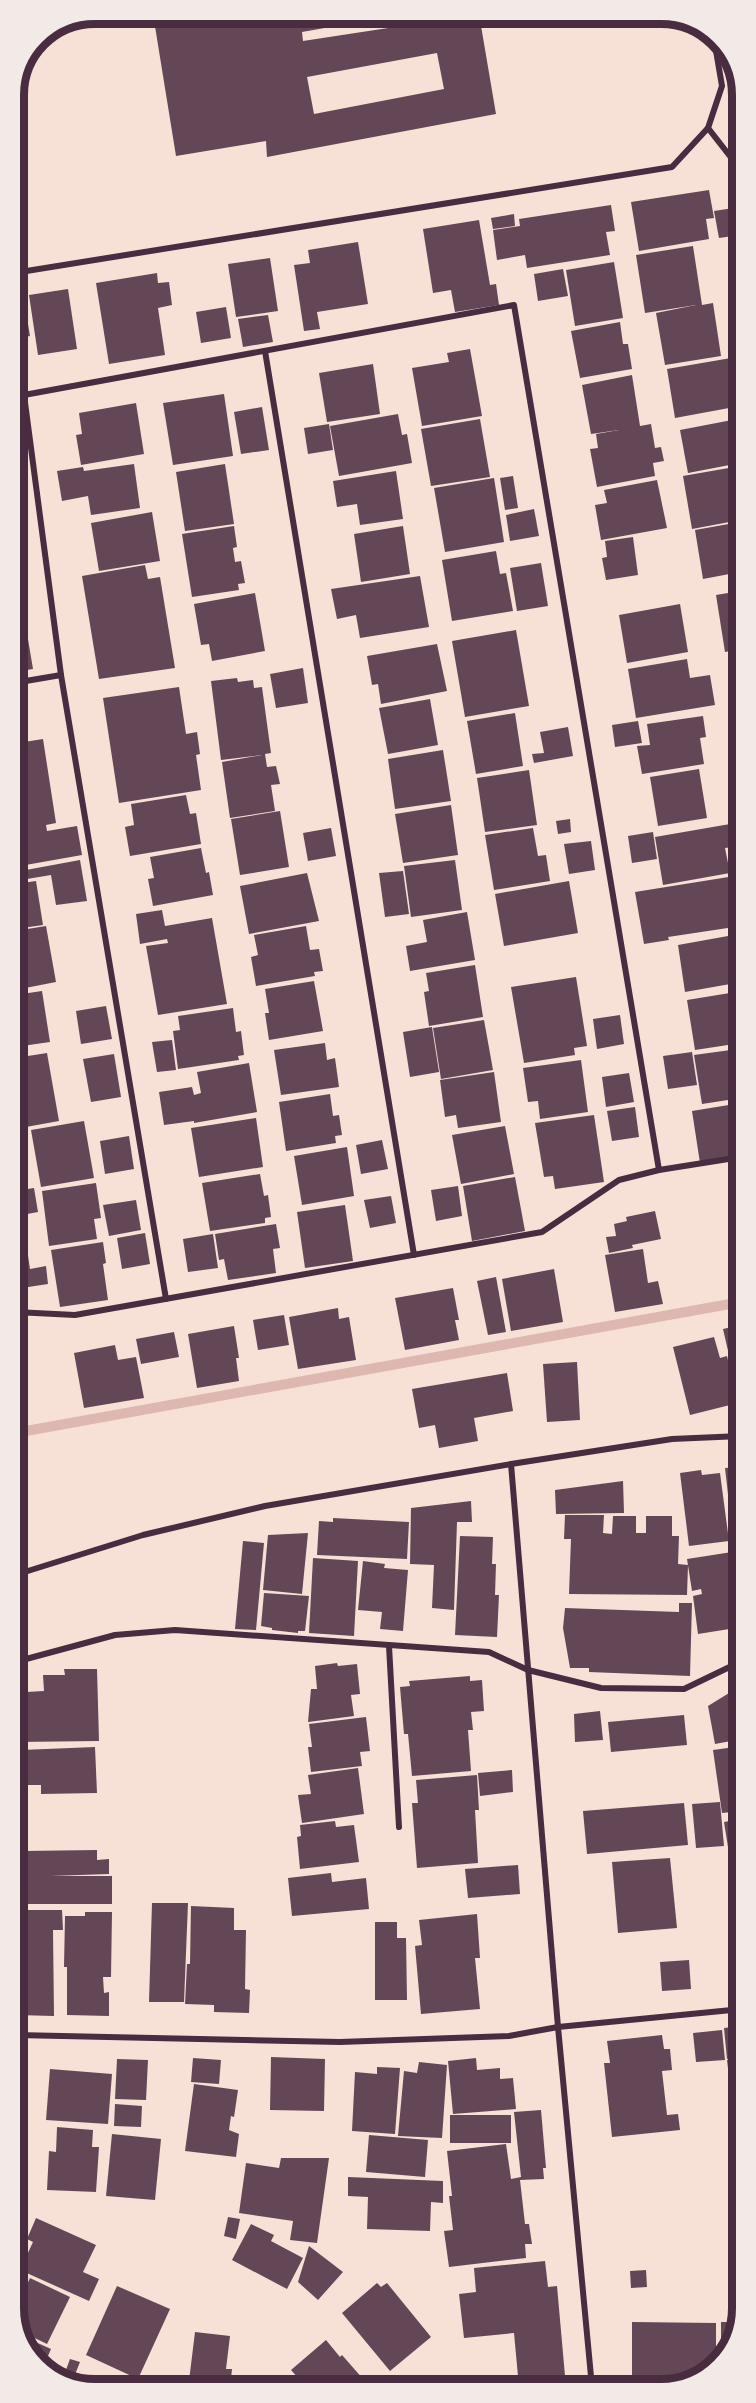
<svg xmlns="http://www.w3.org/2000/svg" width="756" height="2403" viewBox="0 0 756 2403" font-family="'Work Sans',sans-serif">
  <rect width="100%" height="100%" fill="#f7e1d7"/>
  <g fill="none" stroke-linecap="round" stroke-linejoin="round">
    <!-- stream -->
    <path stroke="#dcb8b0" stroke-width="10" d="M15,1433L741,1302"/>
  </g>
  <!-- building -->
  <g fill="#644757" fill-rule="evenodd">
    <path d="M153,14H404L302,32L303,41L434,21L432,14H479L496,114L267,157L266,141L176,156ZM437,53L444,89L314,114L307,77Z"/>
    <path d="M709,190L714,218L706,219L709,239L639,251L631,202Z"/>
    <path d="M611,205L615,231L606,232L610,255L527,268L525,255L497,260L493,230L520,226L519,219Z"/>
    <path d="M740,207V235L719,238L714,211Z"/>
    <path d="M514,214L515,226L493,229L491,218Z"/>
    <path d="M479,220L490,285L496,284L499,305L455,312L451,290L433,293L423,229Z"/>
    <path d="M358,242L368,304L317,312L320,329L304,331L294,265L310,263L308,250Z"/>
    <path d="M693,246L702,305L713,303L721,356L665,365L656,313L696,305L645,313L636,255Z"/>
    <path d="M270,258L278,311L236,317L228,264Z"/>
    <path d="M614,262L623,318L575,326L566,270Z"/>
    <path d="M563,269L568,296L538,301L534,274Z"/>
    <path d="M157,273L158,283L169,282L172,305L158,308L165,355L109,364L96,283Z"/>
    <path d="M68,289L77,349L38,355L29,295Z"/>
    <path d="M23,294L30,336L14,339V295Z"/>
    <path d="M226,307L231,338L201,343L196,312Z"/>
    <path d="M268,315L273,342L243,347L238,319Z"/>
    <path d="M620,322L623,344H628L632,369L580,378L571,331Z"/>
    <path d="M470,349L482,416L422,426L412,368L449,362L447,353Z"/>
    <path d="M731,358L740,406L675,418L667,369Z"/>
    <path d="M373,364L380,414L327,422L319,373Z"/>
    <path d="M632,375L640,426L651,424L655,448L661,447L664,461L653,463L655,476L597,487L590,449L598,448L596,434L619,430L591,434L582,385Z"/>
    <path d="M224,394L233,456L173,465L163,403Z"/>
    <path d="M136,403L144,454L81,465L76,435L82,434L79,413Z"/>
    <path d="M262,407L269,450L241,454L234,412Z"/>
    <path d="M398,414L402,435L407,434L412,463L339,476L330,426Z"/>
    <path d="M480,419L490,477L431,486L421,429Z"/>
    <path d="M732,420L740,463L688,473L680,430Z"/>
    <path d="M329,424L333,450L308,454L304,428Z"/>
    <path d="M134,464L140,508L91,515L88,496L62,501L57,471L83,467L84,471Z"/>
    <path d="M225,464L234,524L185,531L176,472Z"/>
    <path d="M740,466V520L692,529L683,476Z"/>
    <path d="M396,471L403,519L360,525L357,504L337,507L333,481Z"/>
    <path d="M513,476L518,508L505,510L500,478Z"/>
    <path d="M494,478L504,542L445,552L434,488Z"/>
    <path d="M657,480L667,528L601,540L595,505L607,503L604,490Z"/>
    <path d="M534,509L539,536L510,541L506,515Z"/>
    <path d="M152,512L160,561L99,571L91,523Z"/>
    <path d="M740,522V572L703,579L695,530Z"/>
    <path d="M234,526L237,547L233,548L235,562L241,561L245,583L238,584L239,590L192,597L182,534Z"/>
    <path d="M403,526L410,574L361,582L354,534Z"/>
    <path d="M17,528L21,551L14,552V529Z"/>
    <path d="M633,537L638,575L606,580L602,558L607,557L605,541Z"/>
    <path d="M496,551L500,574L506,573L513,611L452,621L442,560Z"/>
    <path d="M541,563L548,606L517,611L510,568Z"/>
    <path d="M145,565L148,579L160,577L175,668L99,679L82,576Z"/>
    <path d="M420,576L429,627L360,638L356,615L337,619L331,589Z"/>
    <path d="M740,591L741,649L725,652L716,595Z"/>
    <path d="M255,593L265,651L212,661L209,644L201,645L194,604Z"/>
    <path d="M680,604L688,652L627,663L619,615Z"/>
    <path d="M14,624L18,640L28,639L33,669L14,672Z"/>
    <path d="M516,630L529,706L465,717L452,641Z"/>
    <path d="M437,644L447,691L381,704L378,684L372,685L367,656Z"/>
    <path d="M741,654V674H739L736,655Z"/>
    <path d="M687,659L690,678L710,675L715,705L636,718L628,669Z"/>
    <path d="M303,668L308,703L276,708L270,674Z"/>
    <path d="M237,678L238,682L253,680L254,688L262,687L271,753L265,754L267,767L276,766L280,784L271,785L275,811L230,818L222,762L262,755L221,760L211,681Z"/>
    <path d="M741,686V710L737,711L733,687Z"/>
    <path d="M179,687L186,734L197,732L200,754L196,755L201,790L119,803L103,698Z"/>
    <path d="M430,699L438,745L388,754L379,708Z"/>
    <path d="M515,713L523,766L476,774L467,721Z"/>
    <path d="M703,716L706,737L700,738L704,764L642,774L637,746L650,745L647,724Z"/>
    <path d="M741,717V742L740,743L735,718Z"/>
    <path d="M638,721L642,743L615,747L612,725Z"/>
    <path d="M568,727L573,756L534,763L532,754L544,753L540,732Z"/>
    <path d="M17,732L18,743L43,739L56,823L46,825L47,831L77,826L82,855L20,866L17,849H15L14,733Z"/>
    <path d="M443,750L451,801L395,809L388,759Z"/>
    <path d="M699,769L707,818L658,826L650,777Z"/>
    <path d="M529,770L537,825L485,832L477,778Z"/>
    <path d="M186,795L190,814L196,813L201,844L130,856L125,827L134,825L131,804Z"/>
    <path d="M451,805L458,855L403,863L395,814Z"/>
    <path d="M280,811L289,867L240,875L231,819Z"/>
    <path d="M570,819L571,832L558,834L556,821Z"/>
    <path d="M730,824L734,847L725,848L730,873L663,885L655,837Z"/>
    <path d="M331,828L336,856L308,861L303,833Z"/>
    <path d="M533,828L538,856L546,855L550,881L494,890L485,835Z"/>
    <path d="M653,832L657,859L632,863L628,836Z"/>
    <path d="M591,841L595,870L569,874L564,844Z"/>
    <path d="M201,848L206,873L209,872L213,895L153,906L148,879L154,878L150,857Z"/>
    <path d="M80,860L87,901L56,905L51,875L15,881V872Z"/>
    <path d="M455,860L462,910L411,917L404,866Z"/>
    <path d="M403,871L409,914L385,917L379,873Z"/>
    <path d="M307,873L319,921L249,934L240,886Z"/>
    <path d="M741,875V926L668,937L669,940L644,944L635,892Z"/>
    <path d="M36,881L43,925L15,929V884Z"/>
    <path d="M569,881L578,933L504,946L495,894Z"/>
    <path d="M162,910L165,926L212,918L227,1004L158,1015L146,946L168,943L167,939L140,944L136,914Z"/>
    <path d="M467,912L475,960L410,971L406,946L427,942L423,920Z"/>
    <path d="M46,926L56,982L15,990V931Z"/>
    <path d="M306,926L310,950L319,949L323,971L314,972L315,976L256,986L251,957L258,955L254,935Z"/>
    <path d="M728,936L736,983L685,992L678,945Z"/>
    <path d="M475,965L483,1017L429,1026L424,992L429,991L426,973Z"/>
    <path d="M576,977L587,1046L574,1048L575,1055L524,1063L511,987Z"/>
    <path d="M314,981L323,1031L269,1040L265,1013H269L265,989Z"/>
    <path d="M42,991L50,1042L15,1047V995Z"/>
    <path d="M736,992L741,1023V1043L695,1050L687,1000Z"/>
    <path d="M106,1006L112,1039L81,1044L76,1011Z"/>
    <path d="M233,1008L236,1032L241,1031L244,1055L238,1056L239,1060L178,1069L173,1031L180,1030L178,1016Z"/>
    <path d="M620,1015L624,1044L597,1049L593,1019Z"/>
    <path d="M484,1020L493,1070L441,1079L433,1028Z"/>
    <path d="M432,1027L439,1072L410,1077L403,1032Z"/>
    <path d="M172,1040L176,1070L157,1072L152,1042Z"/>
    <path d="M325,1043L327,1060L335,1058L339,1087L281,1095L274,1050Z"/>
    <path d="M738,1049L741,1069V1098L702,1104L694,1055Z"/>
    <path d="M692,1052L697,1085L668,1089L663,1056Z"/>
    <path d="M47,1053L59,1121L15,1129V1058Z"/>
    <path d="M114,1054L121,1097L91,1102L83,1059Z"/>
    <path d="M581,1060L588,1112L540,1119L538,1101L528,1102L523,1068Z"/>
    <path d="M249,1063L257,1112L194,1123V1121L164,1125L159,1092L192,1087L194,1095L201,1093L197,1072Z"/>
    <path d="M494,1072L501,1122L458,1128L456,1115L445,1117L440,1080Z"/>
    <path d="M629,1073L634,1102L606,1107L602,1077Z"/>
    <path d="M330,1094L333,1116L339,1115L342,1135L335,1136L336,1143L286,1151L279,1102Z"/>
    <path d="M741,1103V1156L700,1163L692,1111Z"/>
    <path d="M635,1107L639,1137L612,1141L607,1111Z"/>
    <path d="M594,1115L604,1182L555,1189L553,1176L544,1177L535,1123Z"/>
    <path d="M256,1118L263,1167L199,1177L191,1128Z"/>
    <path d="M84,1121L94,1178L41,1187L31,1130Z"/>
    <path d="M505,1126L514,1174L461,1184L452,1135Z"/>
    <path d="M129,1136L134,1169L105,1174L100,1141Z"/>
    <path d="M382,1140L388,1169L361,1174L356,1145Z"/>
    <path d="M347,1147L354,1196L302,1205L294,1156Z"/>
    <path d="M260,1174L264,1196L268,1195L271,1217L265,1218V1223L210,1231L202,1183Z"/>
    <path d="M515,1177L525,1231L472,1241L463,1186Z"/>
    <path d="M96,1183L101,1218L94,1219L97,1239L49,1246L42,1191Z"/>
    <path d="M458,1186L462,1216L436,1221L431,1190Z"/>
    <path d="M34,1188L38,1212L22,1215L30,1269L46,1266L48,1284L15,1289V1191Z"/>
    <path d="M391,1196L396,1223L370,1228L364,1200Z"/>
    <path d="M136,1200L141,1230L109,1236L103,1205Z"/>
    <path d="M345,1205L353,1261L305,1268L297,1212Z"/>
    <path d="M655,1211L661,1239L632,1245L633,1248L609,1253L606,1237L616,1236L614,1224L627,1221L626,1217Z"/>
    <path d="M276,1224L280,1248L273,1249L276,1273L228,1280L224,1259L219,1260L215,1234Z"/>
    <path d="M145,1233L150,1264L122,1269L117,1238Z"/>
    <path d="M213,1234L218,1268L188,1272L183,1239Z"/>
    <path d="M103,1242L106,1263L103,1264L108,1300L60,1307L51,1250Z"/>
    <path d="M643,1249L648,1283L658,1281L663,1304L615,1312L605,1255Z"/>
    <path d="M554,1269L563,1322L511,1331L502,1279Z"/>
    <path d="M496,1277L506,1332L488,1335L477,1281Z"/>
    <path d="M453,1288L459,1320H455L459,1340L405,1350L395,1298Z"/>
    <path d="M338,1308L339,1319L349,1317L356,1360L298,1369L289,1317Z"/>
    <path d="M284,1315L289,1345L258,1350L253,1320Z"/>
    <path d="M741,1325V1353L729,1355L723,1329Z"/>
    <path d="M234,1326L239,1358H236L239,1381L197,1388L188,1334Z"/>
    <path d="M174,1332L179,1357L141,1364L136,1339Z"/>
    <path d="M714,1337L720,1358L727,1356L738,1403L690,1415L673,1347Z"/>
    <path d="M115,1345L118,1360L136,1357L144,1398L84,1408L74,1353Z"/>
    <path d="M577,1362L580,1420L547,1422L543,1364Z"/>
    <path d="M507,1373L513,1411L474,1418L478,1441L439,1448L435,1425L419,1428L412,1389Z"/>
    <path d="M741,1467L742,1553H739L737,1529L732,1530L725,1468Z"/>
    <path d="M701,1470L702,1475L720,1473L729,1541L689,1546L680,1473Z"/>
    <path d="M623,1481L624,1513L556,1514L555,1490Z"/>
    <rect x="15" y="1497" width="8" height="21"/>
    <path d="M471,1501L472,1522H457L454,1610L432,1608L434,1565L410,1564L411,1508Z"/>
    <path d="M565,1515H604L603,1533L612,1534L613,1516H636V1533H646V1516H672V1536H679L678,1564L688,1565L687,1595L569,1594L571,1539H564Z"/>
    <path d="M333,1518L409,1522L407,1559L317,1555L319,1521L333,1522Z"/>
    <path d="M308,1533L302,1594L263,1590L268,1535Z"/>
    <path d="M460,1536L493,1537L492,1564H496L495,1595H499L497,1637L455,1635Z"/>
    <path d="M243,1541L264,1543L256,1630L235,1629Z"/>
    <path d="M732,1552L742,1627L698,1634L693,1596L702,1594L701,1589L692,1591L687,1559Z"/>
    <path d="M313,1558L358,1561L354,1636L309,1633Z"/>
    <path d="M363,1561L385,1564L384,1568L408,1570L403,1631L380,1629L382,1612L358,1610Z"/>
    <path d="M264,1593L309,1596L305,1631H298V1633L272,1630V1628L261,1626Z"/>
    <path d="M679,1603H692L690,1676L589,1672V1668H570L563,1628L565,1608L679,1612Z"/>
    <path d="M337,1663L338,1666L357,1664L360,1694L351,1695L354,1716L308,1722L311,1689H317L315,1666Z"/>
    <path d="M64,1669H97L99,1741L17,1742V1727H22V1717L26,1716V1692L44,1691L43,1675H65Z"/>
    <path d="M470,1676V1681L482,1680L484,1711L471,1712L473,1730H468L471,1771L412,1776L408,1734H404L400,1687L410,1686L409,1681Z"/>
    <path d="M742,1685V1739L715,1744L708,1706Z"/>
    <path d="M600,1711L603,1740L575,1742L574,1714Z"/>
    <path d="M684,1715L687,1745L611,1752L608,1722Z"/>
    <path d="M366,1717L370,1751L360,1752L362,1766L311,1772L308,1747H312L309,1724Z"/>
    <path d="M742,1746V1811L722,1813L713,1750Z"/>
    <path d="M95,1747L97,1793L41,1794V1785H22L21,1750Z"/>
    <path d="M358,1768L364,1814L302,1823L298,1795L311,1794L308,1775Z"/>
    <path d="M512,1770L513,1792L480,1796L478,1773Z"/>
    <path d="M477,1775L479,1810H475L478,1863L417,1868L412,1803H418L416,1780Z"/>
    <path d="M720,1802L724,1846L696,1848L692,1804Z"/>
    <path d="M684,1803L688,1845L587,1854L583,1811Z"/>
    <path d="M742,1819V1845L728,1847L724,1822Z"/>
    <path d="M335,1821L336,1827L354,1825L359,1862L300,1869L297,1837L301,1836L300,1825Z"/>
    <path d="M97,1850V1860L109,1859V1874L51,1876H112V1904H27V1898H23V1851Z"/>
    <path d="M670,1858L677,1928L618,1933L612,1862Z"/>
    <path d="M518,1865L520,1894L468,1898L465,1869Z"/>
    <path d="M331,1873L332,1882L366,1878L369,1909L292,1916L288,1878Z"/>
    <path d="M152,1903H188L184,2002H149Z"/>
    <path d="M191,1906L234,1908V1930H246L245,1989L250,1990L249,2013L214,2012V2005L185,2004L187,1964H190Z"/>
    <path d="M16,1910H62L63,1930H53L54,2016L16,2015Z"/>
    <path d="M85,1912H112L111,1977H103L104,1993L109,1992V2016L67,2015V1967H64L65,1916H85Z"/>
    <path d="M477,1914L480,1958H475L480,2009L421,2014L415,1946L422,1945L419,1920Z"/>
    <path d="M375,1922H397V1938H406L407,2000H375Z"/>
    <path d="M689,1960L691,1989L662,1991L660,1962Z"/>
    <path d="M742,2026V2057L727,2059L724,2028Z"/>
    <path d="M722,2030L725,2060L696,2062L693,2033Z"/>
    <path d="M662,2035L664,2049H670L672,2070L662,2071L667,2115L678,2114L680,2130L612,2137L604,2063H610L607,2041Z"/>
    <path d="M271,2057L325,2059L324,2111L270,2110Z"/>
    <path d="M193,2058L221,2060L219,2084L191,2082Z"/>
    <path d="M476,2058L477,2070L500,2068V2079L513,2078L516,2109L453,2114L448,2061Z"/>
    <path d="M742,2058V2118L734,2119L727,2060Z"/>
    <path d="M117,2059L148,2060L146,2100L115,2099Z"/>
    <path d="M16,2062H23L20,2110H16Z"/>
    <path d="M419,2062L447,2065L442,2138L398,2136L404,2071L417,2073Z"/>
    <path d="M377,2067L400,2068L395,2134L352,2131L355,2072L377,2074Z"/>
    <path d="M50,2069L112,2074L108,2124L46,2120Z"/>
    <path d="M194,2084L238,2090L234,2117L231,2116L229,2130L239,2134L236,2157L185,2151Z"/>
    <path d="M115,2104L142,2106L141,2127L114,2126Z"/>
    <path d="M541,2110L546,2168H543L544,2179L520,2180L525,2224H529L532,2244H525L526,2258L449,2267L444,2231L453,2230L449,2196H452L447,2151L506,2144L511,2179L521,2177L514,2112Z"/>
    <rect x="450" y="2115" width="61" height="28"/>
    <path d="M57,2127L93,2130L92,2147H99L96,2192L47,2190L49,2151L56,2152Z"/>
    <path d="M112,2134L161,2139L155,2200L106,2196Z"/>
    <path d="M369,2135L428,2140L425,2177L366,2172Z"/>
    <path d="M281,2158H329L317,2243L290,2240L293,2221L239,2213L246,2163L279,2168Z"/>
    <path d="M348,2177L443,2181V2203L431,2202L430,2231L367,2229L368,2197L348,2196Z"/>
    <path d="M228,2217L240,2219L236,2239L224,2236Z"/>
    <path d="M36,2218L96,2245L83,2272L99,2279L89,2301L20,2270L33,2242L27,2239Z"/>
    <path d="M251,2224L274,2235L271,2241L303,2258L287,2289L232,2260Z"/>
    <path d="M309,2246L343,2272L318,2300L298,2282Z"/>
    <path d="M545,2261L548,2287L557,2286L566,2387H519L514,2333L464,2338L459,2294L476,2292L474,2268Z"/>
    <path d="M646,2270L647,2287L631,2288L630,2271Z"/>
    <path d="M30,2278L70,2297L47,2344L16,2329V2308Z"/>
    <path d="M377,2283L381,2287L387,2283L431,2337L390,2371L342,2313Z"/>
    <path d="M117,2286L170,2309L138,2379L86,2355Z"/>
    <path d="M632,2322L716,2323V2365L682,2387H632Z"/>
    <path d="M721,2322H738L725,2358L721,2361Z"/>
    <path d="M195,2332L230,2336L226,2369H232L230,2389H188Z"/>
    <path d="M20,2335L51,2349L42,2370H41Z"/>
    <path d="M326,2340L340,2357L342,2355L371,2388H307L291,2370Z"/>
    <path d="M70,2359L80,2362L72,2382L63,2378Z"/>
  </g>
  <g fill="none" stroke-linecap="round" stroke-linejoin="round">
    <!-- minor -->
    <g stroke="#4a2c40" stroke-width="6">
      <path d="M708,128L740,169"/>
      <path d="M14,273L672,167L708,128L722,86L713,33"/>
      <path d="M265,351L414,1255"/>
      <path d="M14,683L61,675"/>
      <path d="M166,1299L61,675L24,395L514,305L659,1170"/>
      <path d="M15,1312L75,1315L542,1232L619,1180L659,1170L741,1157"/>
      <path d="M511,1464L558,2027L592,2387"/>
      <path d="M15,1575L143,1535L265,1506L511,1464L672,1439L741,1436"/>
      <path d="M389,1646L399,1827"/>
      <path d="M15,1662L115,1635L175,1630L489,1652L528,1670L601,1688L684,1689L742,1661"/>
      <path d="M16,2035L340,2042L509,2036L558,2027L742,2009"/>
    </g>
  </g>
  <!-- crop -->
  <path d="M0 0H756V2403H0ZM95 24H661A71 71 0 0 1 732 95V2308A71 71 0 0 1 661 2379H95A71 71 0 0 1 24 2308V95A71 71 0 0 1 95 24Z" fill="#f1eae7" fill-rule="evenodd"/>
  <path fill="none" stroke="#4a2c40" stroke-width="8" d="M95 24H661A71 71 0 0 1 732 95V2308A71 71 0 0 1 661 2379H95A71 71 0 0 1 24 2308V95A71 71 0 0 1 95 24Z"/>
</svg>
